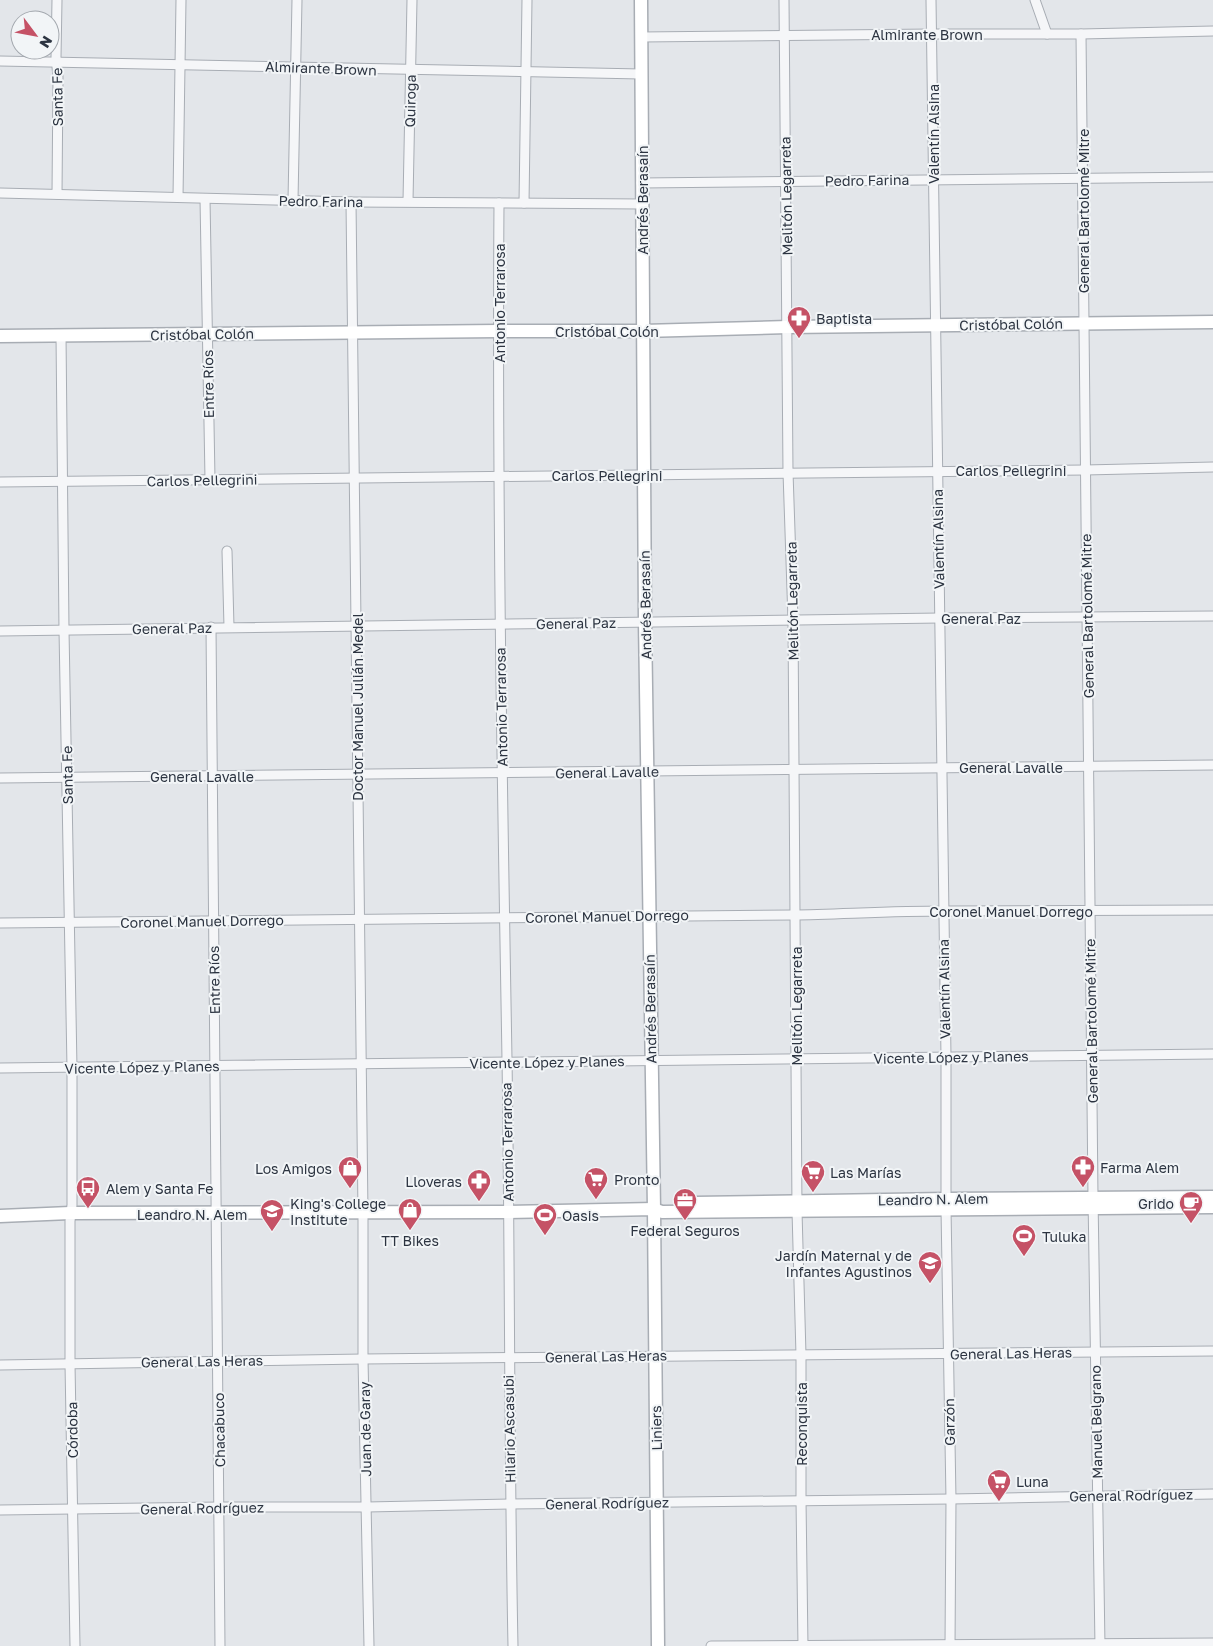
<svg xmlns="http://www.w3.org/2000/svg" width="1213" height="1646" viewBox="0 0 1213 1646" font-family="'Golos Text',sans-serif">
  <rect width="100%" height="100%" fill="#e3e6ea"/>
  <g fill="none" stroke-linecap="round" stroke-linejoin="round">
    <!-- street casing -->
    <g stroke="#a8adb4" stroke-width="11">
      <g id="street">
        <path d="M57,0L56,57L58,77L57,194"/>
        <path d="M784,0L788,472L793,620L797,1211L801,1355V1500L803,1646"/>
        <path d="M931,0L946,1057V1209L951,1499L950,1646"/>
        <path d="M1035,0L1047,34"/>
        <path d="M1081,34L1093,1197L1100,1646"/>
        <path d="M641,37L932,34H1081L1213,31"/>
        <path d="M0,61L641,74"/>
        <path d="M641,183L1213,177"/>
        <path d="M0,193L351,202L642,204"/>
        <path d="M178,197L181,0"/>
        <path d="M205,199L210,479"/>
        <path d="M293,200L297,0"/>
        <path d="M408,201L412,0"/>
        <path d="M351,202L363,1213V1359L369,1646"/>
        <path d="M499,203C497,488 502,773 507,1059C510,1254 509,1450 513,1646"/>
        <path d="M524,203L527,0"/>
        <path d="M61,335L64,630L72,1068V1205L70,1221V1364L75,1646"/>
        <path d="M0,482L1085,470L1213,467"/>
        <path d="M227,551L229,627"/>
        <path d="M211,627L220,1646"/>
        <path d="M0,631L940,618L1213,616"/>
        <path d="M0,778L1213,765"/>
        <path d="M0,923C264,921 528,917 792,915C843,914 894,911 945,911C1034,910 1124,911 1213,910"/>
        <path d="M0,1068L1213,1054"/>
        <path d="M0,1365L363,1359L1213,1351"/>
        <path d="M0,1510L220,1507H367L510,1504L951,1499L1213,1494"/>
        <path d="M711,1646L1213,1643"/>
      </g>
    </g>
    <!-- secondary casing -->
    <g stroke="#a8adb4" stroke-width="15">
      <g id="secondary">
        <path d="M641,0L645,622L654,1209L658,1646"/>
        <path d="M0,336L498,331H643L788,327L1213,322"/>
        <path d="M695,1203L946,1199L1213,1197"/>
        <path d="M0,1216L70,1213L508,1212L654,1209L662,1212L1213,1207"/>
      </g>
    </g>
    <!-- street -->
    <use href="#street" stroke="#f5f6f8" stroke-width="9"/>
    <!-- secondary -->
    <use href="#secondary" stroke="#fff" stroke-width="12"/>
  </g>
  <!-- icons -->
  <defs>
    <g id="pharmacy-pin" transform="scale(1.25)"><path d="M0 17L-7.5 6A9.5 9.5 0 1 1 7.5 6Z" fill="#c55266" stroke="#f2f5f7"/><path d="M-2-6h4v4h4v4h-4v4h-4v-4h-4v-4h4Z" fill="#fff"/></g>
    <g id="shop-pin" transform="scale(1.25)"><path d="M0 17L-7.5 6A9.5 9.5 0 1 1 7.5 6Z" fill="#c55266" stroke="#f2f5f7"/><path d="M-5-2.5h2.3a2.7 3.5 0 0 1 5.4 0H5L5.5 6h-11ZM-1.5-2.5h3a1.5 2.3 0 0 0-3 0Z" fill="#fff"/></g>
    <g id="supermarket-pin" transform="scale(1.25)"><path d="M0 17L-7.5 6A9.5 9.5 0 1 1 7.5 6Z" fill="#c55266" stroke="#f2f5f7"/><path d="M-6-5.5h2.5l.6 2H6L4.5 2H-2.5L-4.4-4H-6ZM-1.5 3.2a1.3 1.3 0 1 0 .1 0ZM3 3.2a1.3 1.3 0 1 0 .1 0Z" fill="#fff"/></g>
    <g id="bus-pin" transform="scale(1.25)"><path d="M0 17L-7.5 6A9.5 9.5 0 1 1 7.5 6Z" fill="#c55266" stroke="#f2f5f7"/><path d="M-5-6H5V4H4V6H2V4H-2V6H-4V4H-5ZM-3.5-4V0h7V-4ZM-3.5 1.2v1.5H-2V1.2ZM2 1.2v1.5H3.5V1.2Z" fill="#fff"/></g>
    <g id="office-pin" transform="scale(1.25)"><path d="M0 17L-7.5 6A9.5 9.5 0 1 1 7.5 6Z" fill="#c55266" stroke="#f2f5f7"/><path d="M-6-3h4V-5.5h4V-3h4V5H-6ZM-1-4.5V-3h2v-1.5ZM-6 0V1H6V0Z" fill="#fff"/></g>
    <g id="cafe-pin" transform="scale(1.25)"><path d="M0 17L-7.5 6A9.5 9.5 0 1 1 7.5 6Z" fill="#c55266" stroke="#f2f5f7"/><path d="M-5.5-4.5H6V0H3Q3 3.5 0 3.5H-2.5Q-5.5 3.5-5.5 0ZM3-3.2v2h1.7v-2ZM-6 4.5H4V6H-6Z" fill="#fff"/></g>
    <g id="school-pin" transform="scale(1.25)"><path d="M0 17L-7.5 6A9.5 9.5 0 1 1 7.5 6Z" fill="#c55266" stroke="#f2f5f7"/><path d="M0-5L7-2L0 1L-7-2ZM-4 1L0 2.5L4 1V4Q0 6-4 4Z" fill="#fff"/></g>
    <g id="stadium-pin" transform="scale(1.25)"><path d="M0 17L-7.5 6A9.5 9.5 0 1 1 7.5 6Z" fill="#c55266" stroke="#f2f5f7"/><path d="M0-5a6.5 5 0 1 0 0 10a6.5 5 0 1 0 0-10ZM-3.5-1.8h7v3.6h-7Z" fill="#fff"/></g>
  </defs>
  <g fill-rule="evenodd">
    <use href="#pharmacy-pin" x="799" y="318"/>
    <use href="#pharmacy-pin" x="1083" y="1167"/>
    <use href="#shop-pin" x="350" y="1168"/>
    <use href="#supermarket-pin" x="813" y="1172"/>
    <use href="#supermarket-pin" x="596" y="1179"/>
    <use href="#pharmacy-pin" x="479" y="1181"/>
    <use href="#bus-pin" x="88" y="1188"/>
    <use href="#office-pin" x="685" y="1200"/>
    <use href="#cafe-pin" x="1191" y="1203"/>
    <use href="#shop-pin" x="410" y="1210"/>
    <use href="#school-pin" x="272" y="1211"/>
    <use href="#stadium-pin" x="545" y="1215"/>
    <use href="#stadium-pin" x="1024" y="1236"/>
    <use href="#school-pin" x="930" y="1263"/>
    <use href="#supermarket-pin" x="999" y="1481"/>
  </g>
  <g text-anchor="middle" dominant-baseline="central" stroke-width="4" stroke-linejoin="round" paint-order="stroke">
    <!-- street labels -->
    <g font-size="14" fill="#2c3441" stroke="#f2f5f7">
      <text x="927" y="34">Almirante Brown</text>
      <text transform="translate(321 68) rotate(2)">Almirante Brown</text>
      <text transform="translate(57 97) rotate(-91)">Santa Fe</text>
      <text transform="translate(410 101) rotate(-89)">Quiroga</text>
      <text transform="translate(933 134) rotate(-90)">Valentín Alsina</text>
      <text transform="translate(867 180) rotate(-1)">Pedro Farina</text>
      <text transform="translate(786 196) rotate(-91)">Melitón Legarreta</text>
      <text transform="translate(642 200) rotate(-90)">Andrés Berasaín</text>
      <text transform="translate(321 201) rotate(1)">Pedro Farina</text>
      <text transform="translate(1083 211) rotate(-90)">General Bartolomé Mitre</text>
      <text transform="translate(499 303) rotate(-90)">Antonio Terrarosa</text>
      <text transform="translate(1011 324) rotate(-1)">Cristóbal Colón</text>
      <text x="607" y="331">Cristóbal Colón</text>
      <text transform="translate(202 334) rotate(-1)">Cristóbal Colón</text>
      <text transform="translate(208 384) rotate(-91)">Entre Ríos</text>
      <text x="1011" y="470">Carlos Pellegrini</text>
      <text x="607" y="475">Carlos Pellegrini</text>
      <text transform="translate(202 480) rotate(-1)">Carlos Pellegrini</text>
      <text transform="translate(938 539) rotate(-91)">Valentín Alsina</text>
      <text transform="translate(792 601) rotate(-91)">Melitón Legarreta</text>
      <text transform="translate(645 605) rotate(-91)">Andrés Berasaín</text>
      <text transform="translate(1087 616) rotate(-91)">General Bartolomé Mitre</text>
      <text x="981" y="618">General Paz</text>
      <text transform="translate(576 623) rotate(-1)">General Paz</text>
      <text transform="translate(172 628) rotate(-1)">General Paz</text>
      <text transform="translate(357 707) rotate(-90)">Doctor Manuel Julián Medel</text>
      <text transform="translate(501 707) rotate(-91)">Antonio Terrarosa</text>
      <text x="1011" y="767">General Lavalle</text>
      <text transform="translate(607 772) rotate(-1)">General Lavalle</text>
      <text transform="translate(67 775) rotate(-91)">Santa Fe</text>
      <text x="202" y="776">General Lavalle</text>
      <text x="1011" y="911">Coronel Manuel Dorrego</text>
      <text transform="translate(607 916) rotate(-1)">Coronel Manuel Dorrego</text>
      <text transform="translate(202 921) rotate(-1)">Coronel Manuel Dorrego</text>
      <text transform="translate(214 980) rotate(-91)">Entre Ríos</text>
      <text transform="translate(944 989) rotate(-91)">Valentín Alsina</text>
      <text transform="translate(796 1006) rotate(-90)">Melitón Legarreta</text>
      <text transform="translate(650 1009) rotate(-91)">Andrés Berasaín</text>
      <text transform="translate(1091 1021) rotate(-91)">General Bartolomé Mitre</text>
      <text transform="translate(951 1057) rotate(-1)">Vicente López y Planes</text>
      <text transform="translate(547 1062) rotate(-1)">Vicente López y Planes</text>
      <text transform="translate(142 1067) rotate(-1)">Vicente López y Planes</text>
      <text transform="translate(507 1142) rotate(-91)">Antonio Terrarosa</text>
      <text transform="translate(933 1199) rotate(-1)">Leandro N. Alem</text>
      <text x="192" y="1214">Leandro N. Alem</text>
      <text transform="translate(1011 1353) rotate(-1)">General Las Heras</text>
      <text transform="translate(606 1356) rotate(-1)">General Las Heras</text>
      <text transform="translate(202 1361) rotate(-1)">General Las Heras</text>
      <text transform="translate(949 1422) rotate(-91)">Garzón</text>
      <text transform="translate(1096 1422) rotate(-91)">Manuel Belgrano</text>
      <text transform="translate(801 1424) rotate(-90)">Reconquista</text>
      <text transform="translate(656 1428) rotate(-91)">Liniers</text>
      <text transform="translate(365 1429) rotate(-91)">Juan de Garay</text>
      <text transform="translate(509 1429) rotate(-91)">Hilario Ascasubi</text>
      <text transform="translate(72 1430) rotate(-91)">Córdoba</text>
      <text transform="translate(219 1430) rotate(-91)">Chacabuco</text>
      <text transform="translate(1131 1495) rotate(-1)">General Rodríguez</text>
      <text transform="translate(607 1503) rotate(-1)">General Rodríguez</text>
      <text transform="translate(202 1508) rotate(-1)">General Rodríguez</text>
    </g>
    <!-- poi labels -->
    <g font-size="14" fill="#2c3441" stroke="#f2f5f7" text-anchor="start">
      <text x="816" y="318">Baptista</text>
      <text x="1100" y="1167">Farma Alem</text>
      <text x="332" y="1168" text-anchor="end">Los Amigos</text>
      <text x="830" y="1172">Las Marías</text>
      <text x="614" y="1179">Pronto</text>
      <text x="462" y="1181" text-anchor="end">Lloveras</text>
      <text x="106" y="1188">Alem y Santa Fe</text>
      <text x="290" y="1203">King's College<tspan x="290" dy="16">Institute</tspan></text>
      <text x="1174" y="1203" text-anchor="end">Grido</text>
      <text x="562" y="1215">Oasis</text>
      <text x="685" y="1230" text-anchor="middle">Federal Seguros</text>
      <text x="1042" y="1236">Tuluka</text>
      <text x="410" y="1240" text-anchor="middle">TT Bikes</text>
      <text x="912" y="1255" text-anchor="end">Jardín Maternal y de<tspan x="912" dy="16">Infantes Agustinos</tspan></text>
      <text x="1016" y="1481">Luna</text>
    </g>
  </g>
  <!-- north arrow -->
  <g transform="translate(35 35) rotate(122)"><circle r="24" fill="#f2f5f7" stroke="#a3a8ae"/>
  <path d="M0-4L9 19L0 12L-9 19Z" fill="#c55266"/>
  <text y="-8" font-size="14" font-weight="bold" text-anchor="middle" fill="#2c3441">N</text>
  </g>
</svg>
